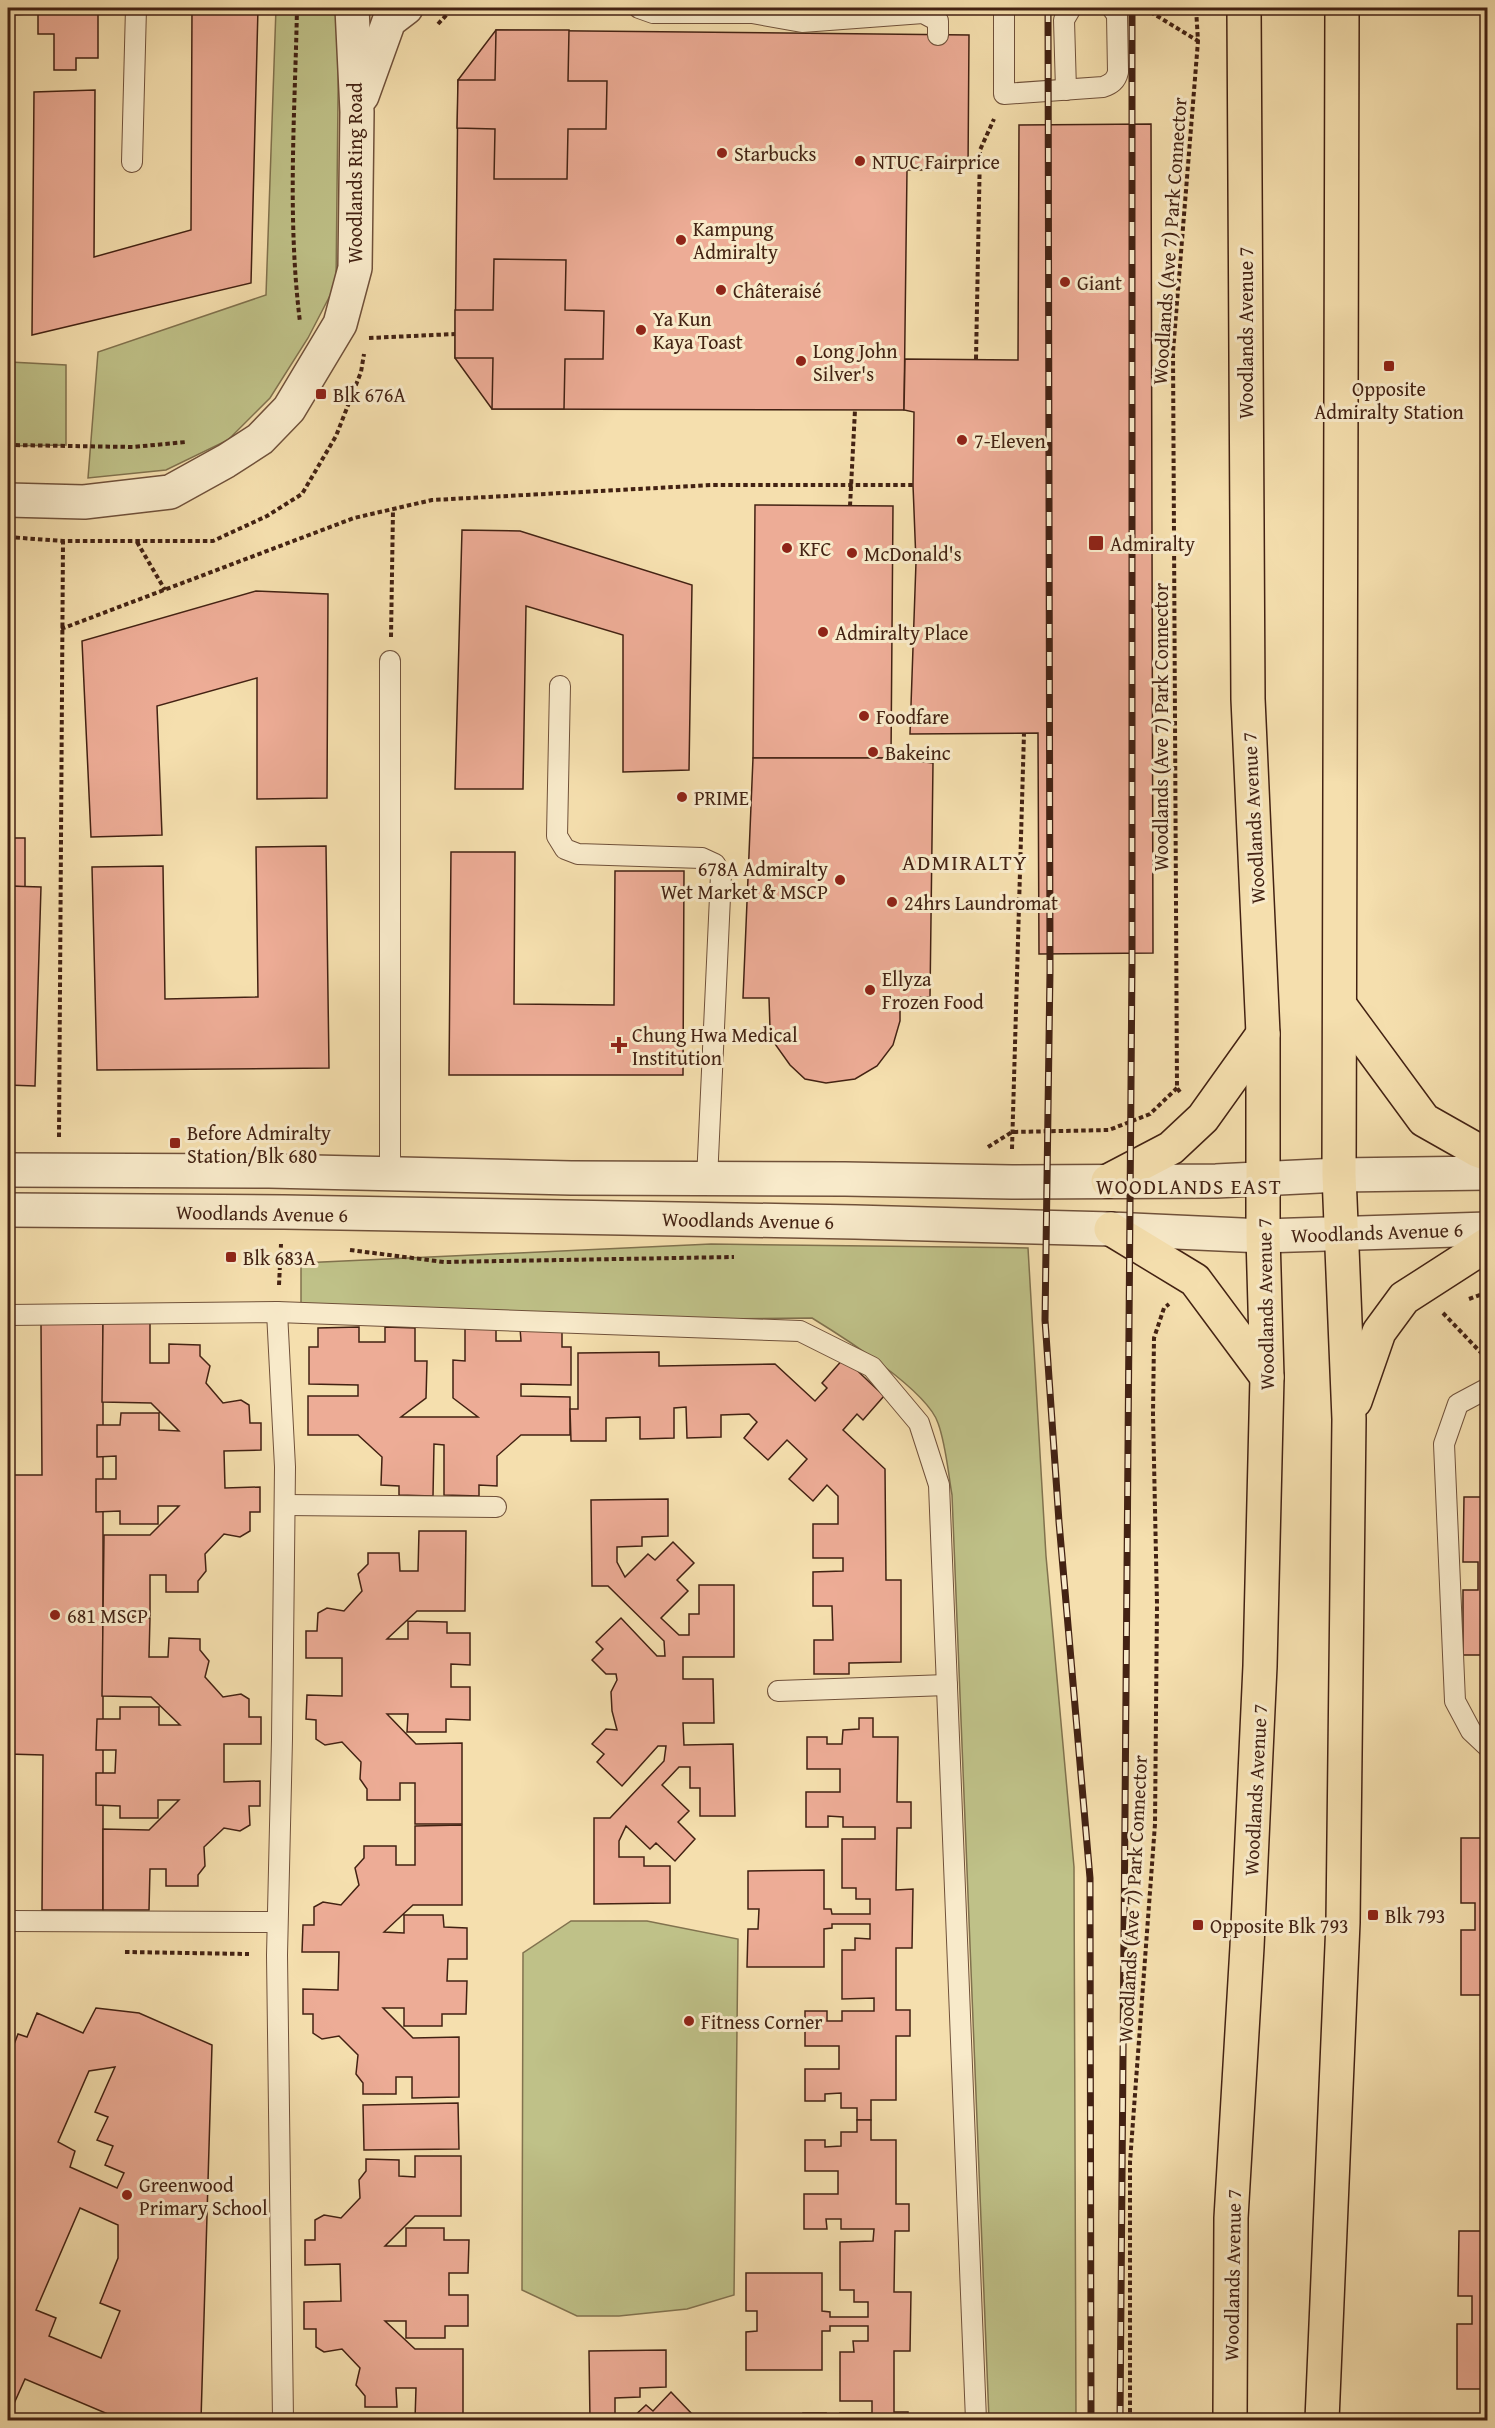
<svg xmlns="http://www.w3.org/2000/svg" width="1495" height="2428" viewBox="0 0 1495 2428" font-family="'Gentium Book Plus',serif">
  <rect width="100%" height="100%" fill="#f5dfae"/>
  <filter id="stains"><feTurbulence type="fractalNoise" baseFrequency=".00333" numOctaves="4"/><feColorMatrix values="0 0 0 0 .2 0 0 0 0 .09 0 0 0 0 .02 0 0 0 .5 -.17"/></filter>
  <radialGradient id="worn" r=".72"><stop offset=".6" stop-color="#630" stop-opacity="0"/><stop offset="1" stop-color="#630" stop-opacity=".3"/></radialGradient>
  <!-- green -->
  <g fill="#bfc188" stroke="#81724e" stroke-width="1.5">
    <path d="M276,8H339L336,284L308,338L270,398L228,440L166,470L88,478L98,352L266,295Z"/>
    <path d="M8,96H12L10,362L66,365V445L8,446Z"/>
    <path d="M711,1244L1028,1248L1046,1556L1074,1867L1076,2420H989L952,1495C948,1472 946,1445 938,1423C927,1390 843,1337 812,1318L301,1323V1263Z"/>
    <path d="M571,1921H647L738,1939L734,2295L687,2309L619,2316H577L522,2290L523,1953Z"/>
  </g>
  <!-- building -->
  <g fill="#edac96" stroke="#432213" stroke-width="1.5" fill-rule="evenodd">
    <path d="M8,8H30V14L8,15Z"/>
    <path d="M38,8H98V58H76V70H54V34H38Z"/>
    <path d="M192,8H258L251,283L32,335L34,92L95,90L94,257L191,230Z"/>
    <path d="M496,30L969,35L968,170H907L904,410L492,409L455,358L458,80Z"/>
    <path d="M496,30H569L568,81H607L606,129H568L567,179H494L495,129L457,128L458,80H495Z"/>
    <path d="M1151,124L1153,953L1039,954L1038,733L910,734L916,562L913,485L914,412L904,410L905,359L1018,360L1019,125Z"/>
    <path d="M494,259L566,260L565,310L604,311L603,359H565L564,409H492L493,358H455V310H493Z"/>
    <path d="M755,505L893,506L891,758H753Z"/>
    <path d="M462,530L520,531L692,585L689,770L623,772V635L526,606L523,789H455Z"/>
    <path d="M256,591L328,594L327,798L257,799V678L157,706L162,835L91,837L82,641Z"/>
    <path d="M8,596H12L10,765H8Z"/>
    <path d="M753,758H891L933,763L930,997L900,998V1021L893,1045L877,1066L855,1079L826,1083L805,1079L790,1065L775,1044L770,1028L769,998H743Z"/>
    <path d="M8,838H25V887L8,886Z"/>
    <path d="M326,846L329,1068L97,1070L92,867L163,866L165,999L258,997L256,847Z"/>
    <path d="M451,852H515L514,1004L614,1005L615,871H684L683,1075H449Z"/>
    <path d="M8,886L41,887L35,1086L8,1085Z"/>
    <path d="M103,1323V1910H42L43,1755L8,1754V1475H42L41,1324Z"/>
    <path d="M103,1323H150V1363H169V1344L200,1345V1356L210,1366L206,1383L223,1403L241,1400L249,1405L250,1423H261V1450L224,1451L225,1488L260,1487V1512H250V1531L240,1537L224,1534L205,1554L206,1571L198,1581V1592H166V1575H150V1616H103L104,1535H150L179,1506H158V1524H120V1511L96,1512V1479H116V1456L97,1457V1425H120L121,1413H159V1430L179,1431L151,1403L102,1402Z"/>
    <path d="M359,1327V1342H385V1327L415,1328V1361H427L426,1398L401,1417H478L453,1398V1360L465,1361V1328H496V1341H521L520,1328L562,1327V1347H571V1385L521,1384V1396L570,1397V1435H521L497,1456V1486L479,1485V1496L444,1495V1445L434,1444L433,1496L399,1495V1486L381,1485L382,1457L358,1435H308V1396H358V1385L309,1384V1347H318V1328Z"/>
    <path d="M659,1352V1366L775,1364L815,1401L827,1388L822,1383L844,1358L884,1396L863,1420L857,1414L843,1430L885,1469L886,1580H901V1662L849,1663V1674H814V1640H833L832,1606H813V1572L843,1571V1558H813V1524H838V1496L827,1485L813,1501L789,1479L807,1459L787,1440L768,1460L744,1438L757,1422L749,1414L721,1415V1437L687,1438L686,1407L674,1408V1438L640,1439V1417L606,1418V1441H571L570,1409H578V1353Z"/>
    <path d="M1464,1497H1488V1655H1463V1590H1478V1562H1463Z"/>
    <path d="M668,1499V1536L642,1537V1546L617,1547V1562L625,1577L648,1554L655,1560L673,1542L694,1563L677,1580L688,1591L661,1618L679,1635H689V1614H699V1585H734V1657H683V1679H713L714,1723H683L684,1745L733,1744L735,1816H700V1788H690V1767H679L662,1785L689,1811L678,1822L695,1839L675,1861L656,1843L650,1849L626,1826L619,1841V1857H644V1866H670V1903L594,1904V1818H610L664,1761L666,1746H658L622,1786L597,1762L604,1754L592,1744L606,1729L617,1730L612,1711L611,1692L617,1680L616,1674H606L592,1660L603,1649L596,1642L621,1618L657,1656H665L664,1641L608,1586H592L591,1500Z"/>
    <path d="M419,1531H466L465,1611H417L387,1639H408V1621L447,1622V1633H470V1665L451,1664V1687H470V1720L446,1719V1732H407L408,1714H387L416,1744L462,1743V1824H415V1783H400V1800H367V1789L360,1779L361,1762L342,1742L325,1745L316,1739V1720L306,1719L307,1695L342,1696V1658H306V1631H317L318,1613L327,1608L344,1611L362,1591L358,1574L368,1564V1553H399L400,1571H418Z"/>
    <path d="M103,1617L150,1618L149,1657H168L169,1638L200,1639V1650L209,1661L205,1677L223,1697L241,1694L249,1699V1717H261V1744H224V1782L260,1781V1806H249L250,1825L240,1831L224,1828L204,1847L205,1866L198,1875V1886H166V1869H150L149,1910H103V1829L149,1830L179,1800H158V1818H120V1806L96,1805V1773H115L116,1750H96L97,1719H120V1707H159V1725H180L151,1697L102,1696Z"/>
    <path d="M859,1718H873V1737H898L897,1802H911V1828H897L896,1890L913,1889L912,1948H896V2010H910V2036H896V2100H871V2120H857V2108H841V2093L825,2094V2101H805V2069H839V2046H805V2011H827V2021H842V2011H874V1998L842,1999V1950H855V1938L870,1939V1924H832V1928L824,1929V1967H747L748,1929H758L759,1909H748V1871L824,1870V1909H831L832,1914H870V1899H856V1888H842V1839H875V1827H843V1817L828,1816V1827H806V1792H840V1769H807V1737H827V1744H842L843,1730L859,1729Z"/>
    <path d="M462,1825V1905H413L384,1932L404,1933V1915H443L444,1927L467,1928V1959H448L447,1981H467L466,2014H442V2026H404V2008H383L413,2038L459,2037V2097L412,2098V2077H396V2094H363V2083L356,2074L358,2055L339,2036L322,2039L313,2033V2014H303V1989L338,1990L339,1952H302L303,1925H314V1907L323,1902L341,1905L359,1885L355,1868L364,1858V1846H396V1865H415V1826Z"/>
    <path d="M1461,1838H1488V1995H1461V1930H1475V1903H1461Z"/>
    <path d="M96,2008L139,2013L212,2045L201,2420H122L25,2379L8,2417V2167L13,2154L8,2151V2060L18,2034L27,2037L37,2013L83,2033ZM115,2067L95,2112L108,2117L97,2140L113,2146L105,2165L124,2173L117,2188L70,2167L75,2151L58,2142L89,2071ZM80,2208L118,2225V2258L100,2303L120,2311L101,2358L49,2336L56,2318L36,2310Z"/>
    <path d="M458,2103L459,2149L364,2150L363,2105Z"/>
    <path d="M857,2120H871V2140H896V2204H909V2231H895L894,2292H911L910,2351H894V2412H908V2420H840V2413H872V2401H840V2352H854L853,2341H868V2326H830V2331H822V2370H746V2332L757,2331V2311H746V2273H822V2311L830,2312V2317H868V2302H854V2290H840V2242L873,2241L874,2229H841V2219H826L827,2229H804V2194H838V2171H805V2140H825V2147L841,2146V2132H857Z"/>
    <path d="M415,2156H461V2216H415L385,2246H406V2228H444V2240H469L468,2273H449V2295H468V2326H445V2338H406V2321H385L415,2349H463V2420H415L416,2388H396L397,2407H365V2396L356,2385L360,2368L342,2349L324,2352L316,2347V2329H304V2302L341,2301L340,2264L305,2265V2240H315V2220L324,2215L341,2218L360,2198L359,2180L366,2171V2159L399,2160V2176L415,2177Z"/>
    <path d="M1459,2231H1488V2389H1457V2324H1472V2296H1458Z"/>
    <path d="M666,2350V2387L640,2388V2397L615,2398V2413L619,2420H590L589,2351Z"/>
    <path d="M671,2392L692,2414L685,2420H630L646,2405L653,2411Z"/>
    <path d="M803,2413H826L825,2420H803Z"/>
  </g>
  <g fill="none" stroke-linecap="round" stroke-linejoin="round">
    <!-- service casing -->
    <g stroke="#70513a" stroke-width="22">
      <g id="service">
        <path d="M639,8L653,13H752L802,22L923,13L938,21V35"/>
        <path d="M1004,8V94L1103,87C1111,84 1116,81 1118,72L1117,15L1112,8"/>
        <path d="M1066,90L1064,20L1071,8"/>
        <path d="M132,162L136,8"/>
        <path d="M560,686L557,836L565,849L578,854L702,858L715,864L721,875L707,1180"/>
        <path d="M390,1174V661"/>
        <path d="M277,1312L285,1467L282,1739L277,1955L283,2420"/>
        <path d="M8,1315L277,1312L800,1331L872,1367L919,1423L939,1485L976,2420"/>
        <path d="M1488,1388L1458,1404L1444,1444L1455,1701L1471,1731L1488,1747"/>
        <path d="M285,1505L496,1507"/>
        <path d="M778,1691L947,1685"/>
        <path d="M8,1921L277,1922"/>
      </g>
    </g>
    <!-- minor casing -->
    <g stroke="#70513a" stroke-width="36">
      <g id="minor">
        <path d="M362,96L389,21L406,8"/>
        <path d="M8,500L84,502L170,492L226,461L260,439L289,409L340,324L355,268L357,112L352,8"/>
      </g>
    </g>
    <!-- tertiary casing -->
    <g stroke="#70513a" stroke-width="36">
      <g id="tertiary">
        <path d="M8,1170L269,1171L571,1178L845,1179L1012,1182L1216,1181L1339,1175L1488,1173"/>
        <path d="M8,1210L284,1212L855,1222L1111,1229L1263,1236L1488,1229"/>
      </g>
    </g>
    <!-- primary casing -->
    <g stroke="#432213" stroke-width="36">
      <g id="primary">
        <path d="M1341,1007L1424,1120L1477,1150L1488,1154"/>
        <path d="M1108,1181L1171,1148L1203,1118L1263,1034"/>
        <path d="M1111,1229L1195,1280L1267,1377"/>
        <path d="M1355,1401L1379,1332L1404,1298L1488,1244"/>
        <path d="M1230,2420L1231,2218L1247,1947L1260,1666L1267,1377L1263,1236V1034L1248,699L1244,8"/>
        <path d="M1322,2420L1343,1922L1349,1419L1339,1175L1342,8"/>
      </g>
    </g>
    <!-- path -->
    <g stroke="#432213" stroke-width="4" stroke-dasharray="4.5 3" stroke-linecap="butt">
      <path d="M297,8C295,112 287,218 300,322"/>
      <path d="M1144,8L1198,41"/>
      <path d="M438,24L453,8"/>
      <path d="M369,338L455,334"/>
      <path d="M976,359L980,150L994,119"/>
      <path d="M8,445L133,447L186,442"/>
      <path d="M8,537L63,541H213L267,516L302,494L336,436L361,372L364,354"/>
      <path d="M137,542L165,590"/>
      <path d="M61,629L354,518L432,500L712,485H913"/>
      <path d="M391,637L393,510"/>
      <path d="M1180,1092L1177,1088L1173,352L1198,41L1196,8"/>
      <path d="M59,1137L63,541"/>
      <path d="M988,1147L1012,1132L1109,1130L1150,1114L1177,1088"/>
      <path d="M1012,1149L1024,733"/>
      <path d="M350,1250L444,1262L734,1257"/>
      <path d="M279,1285L281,1244"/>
      <path d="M1469,1299L1488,1292"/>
      <path d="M1443,1313L1488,1360"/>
      <path d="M125,1952L249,1954"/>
      <path d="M1130,2420V2162L1155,1824L1157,1604L1153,1414L1154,1338L1164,1308L1169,1304"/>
    </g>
    <!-- service -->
    <use href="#service" stroke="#f8eaca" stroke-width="20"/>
    <!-- minor -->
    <use href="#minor" stroke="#f8eaca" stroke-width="33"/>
    <!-- tertiary -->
    <use href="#tertiary" stroke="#f8eaca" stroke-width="33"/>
    <!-- primary -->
    <use href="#primary" stroke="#f5dfae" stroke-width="33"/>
    <!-- rail casing -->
    <g stroke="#432213" stroke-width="7">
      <g id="rail">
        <path d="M1048,8L1050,971L1045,1320L1059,1522L1090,1878L1091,2420"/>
        <path d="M1120,2420L1132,962V8"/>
      </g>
    </g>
    <!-- rail -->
    <use href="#rail" stroke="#f8eaca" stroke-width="4.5" stroke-dasharray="14" stroke-linecap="butt"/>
    <!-- path-bridge -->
    <path stroke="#432213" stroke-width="4" stroke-dasharray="4.5 3" stroke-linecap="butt" d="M850,506L855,410"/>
  </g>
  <!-- markers -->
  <g fill="#8f2418" stroke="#f8eaca" stroke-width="2">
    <circle cx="722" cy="153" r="6"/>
    <circle cx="860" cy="161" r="6"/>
    <circle cx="681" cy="240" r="6"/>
    <circle cx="1065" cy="282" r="6"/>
    <circle cx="721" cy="290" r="6"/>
    <circle cx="641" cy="330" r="6"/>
    <circle cx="801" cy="361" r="6"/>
    <rect x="1383" y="360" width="12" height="12" rx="3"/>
    <rect x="315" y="388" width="12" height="12" rx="3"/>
    <circle cx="962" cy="440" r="6"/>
    <rect x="1088" y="535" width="16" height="16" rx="3"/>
    <circle cx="787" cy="548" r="6"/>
    <circle cx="852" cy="553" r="6"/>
    <circle cx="823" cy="632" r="6"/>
    <circle cx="864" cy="716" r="6"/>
    <circle cx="873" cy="752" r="6"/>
    <circle cx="682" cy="797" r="6"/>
    <circle cx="840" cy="880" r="6"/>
    <circle cx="892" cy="902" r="6"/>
    <circle cx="870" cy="990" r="6"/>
    <path d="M616 1036h6v6h6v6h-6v6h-6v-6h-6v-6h6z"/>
    <rect x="169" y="1137" width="12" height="12" rx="3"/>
    <rect x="225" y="1251" width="12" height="12" rx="3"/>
    <circle cx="55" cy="1615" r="6"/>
    <rect x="1367" y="1909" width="12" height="12" rx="3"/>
    <rect x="1192" y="1919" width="12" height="12" rx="3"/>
    <circle cx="689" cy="2021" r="6"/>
    <circle cx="127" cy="2195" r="6"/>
  </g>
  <g text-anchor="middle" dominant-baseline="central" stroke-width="6" stroke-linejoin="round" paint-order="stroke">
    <!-- poi labels -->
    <g font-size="20" fill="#432213" stroke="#f8eaca" text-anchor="start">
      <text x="734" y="153">Starbucks</text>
      <text x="872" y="161">NTUC Fairprice</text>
      <text x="693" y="228">Kampung<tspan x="693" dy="23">Admiralty</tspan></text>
      <text x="1077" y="282">Giant</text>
      <text x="733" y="290">Châteraisé</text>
      <text x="653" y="318">Ya Kun<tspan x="653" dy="23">Kaya Toast</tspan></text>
      <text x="813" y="350">Long John<tspan x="813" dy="23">Silver's</tspan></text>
      <text x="1389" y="388" text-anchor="middle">Opposite<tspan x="1389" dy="23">Admiralty Station</tspan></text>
      <text x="333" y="394">Blk 676A</text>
      <text x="974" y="440">7-Eleven</text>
      <text x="1110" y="543">Admiralty</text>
      <text x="799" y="548">KFC</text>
      <text x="864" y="553">McDonald's</text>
      <text x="835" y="632">Admiralty Place</text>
      <text x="876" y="716">Foodfare</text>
      <text x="885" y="752">Bakeinc</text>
      <text x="694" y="797">PRIME</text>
      <text x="828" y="868" text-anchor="end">678A Admiralty<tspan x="828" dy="23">Wet Market &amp; MSCP</tspan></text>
      <text x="904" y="902">24hrs Laundromat</text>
      <text x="882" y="978">Ellyza<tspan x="882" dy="23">Frozen Food</tspan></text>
      <text x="632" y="1034">Chung Hwa Medical<tspan x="632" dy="23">Institution</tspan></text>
      <text x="187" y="1132">Before Admiralty<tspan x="187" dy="23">Station/Blk 680</tspan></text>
      <text x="243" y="1257">Blk 683A</text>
      <text x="67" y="1615">681 MSCP</text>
      <text x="1385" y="1915">Blk 793</text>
      <text x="1210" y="1925">Opposite Blk 793</text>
      <text x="701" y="2021">Fitness Corner</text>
      <text x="139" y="2184">Greenwood<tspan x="139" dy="23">Primary School</tspan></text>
    </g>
    <!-- street labels -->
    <g font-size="20" fill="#432213" stroke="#f8eaca">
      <text transform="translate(354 173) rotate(-90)">Woodlands Ring Road</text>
      <text transform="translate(1169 241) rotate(-86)">Woodlands (Ave 7) Park Connector</text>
      <text transform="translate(1245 333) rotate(-90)">Woodlands Avenue 7</text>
      <text transform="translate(1160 727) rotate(-90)">Woodlands (Ave 7) Park Connector</text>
      <text transform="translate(1253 818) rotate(-93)">Woodlands Avenue 7</text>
      <text transform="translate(262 1213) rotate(1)">Woodlands Avenue 6</text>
      <text transform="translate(748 1220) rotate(1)">Woodlands Avenue 6</text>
      <text transform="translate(1377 1232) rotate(-2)">Woodlands Avenue 6</text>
      <text transform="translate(1265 1304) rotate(-91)">Woodlands Avenue 7</text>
      <text transform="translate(1255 1790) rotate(-87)">Woodlands Avenue 7</text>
      <text transform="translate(1132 1899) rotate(-87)">Woodlands (Ave 7) Park Connector</text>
      <text transform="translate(1232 2275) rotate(-89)">Woodlands Avenue 7</text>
    </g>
    <!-- neighbourhood labels -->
    <g font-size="21" letter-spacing="1.5" fill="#432213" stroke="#f8eaca">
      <text x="1189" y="1186">WOODLANDS EAST</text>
    </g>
    <!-- quarter labels -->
    <g font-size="22" letter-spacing="1.5" fill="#432213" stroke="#f8eaca">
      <text x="965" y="862">ADMIRALTY</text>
    </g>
  </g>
  <!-- margin -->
  <rect width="1495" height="2428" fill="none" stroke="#f5dfae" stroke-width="30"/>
  <rect x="9" y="9" width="1477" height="2410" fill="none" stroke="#432213" stroke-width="3"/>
  <rect x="15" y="15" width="1465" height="2398" fill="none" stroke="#432213" stroke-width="1.5"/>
  <rect width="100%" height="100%" filter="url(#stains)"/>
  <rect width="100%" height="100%" fill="url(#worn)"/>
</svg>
